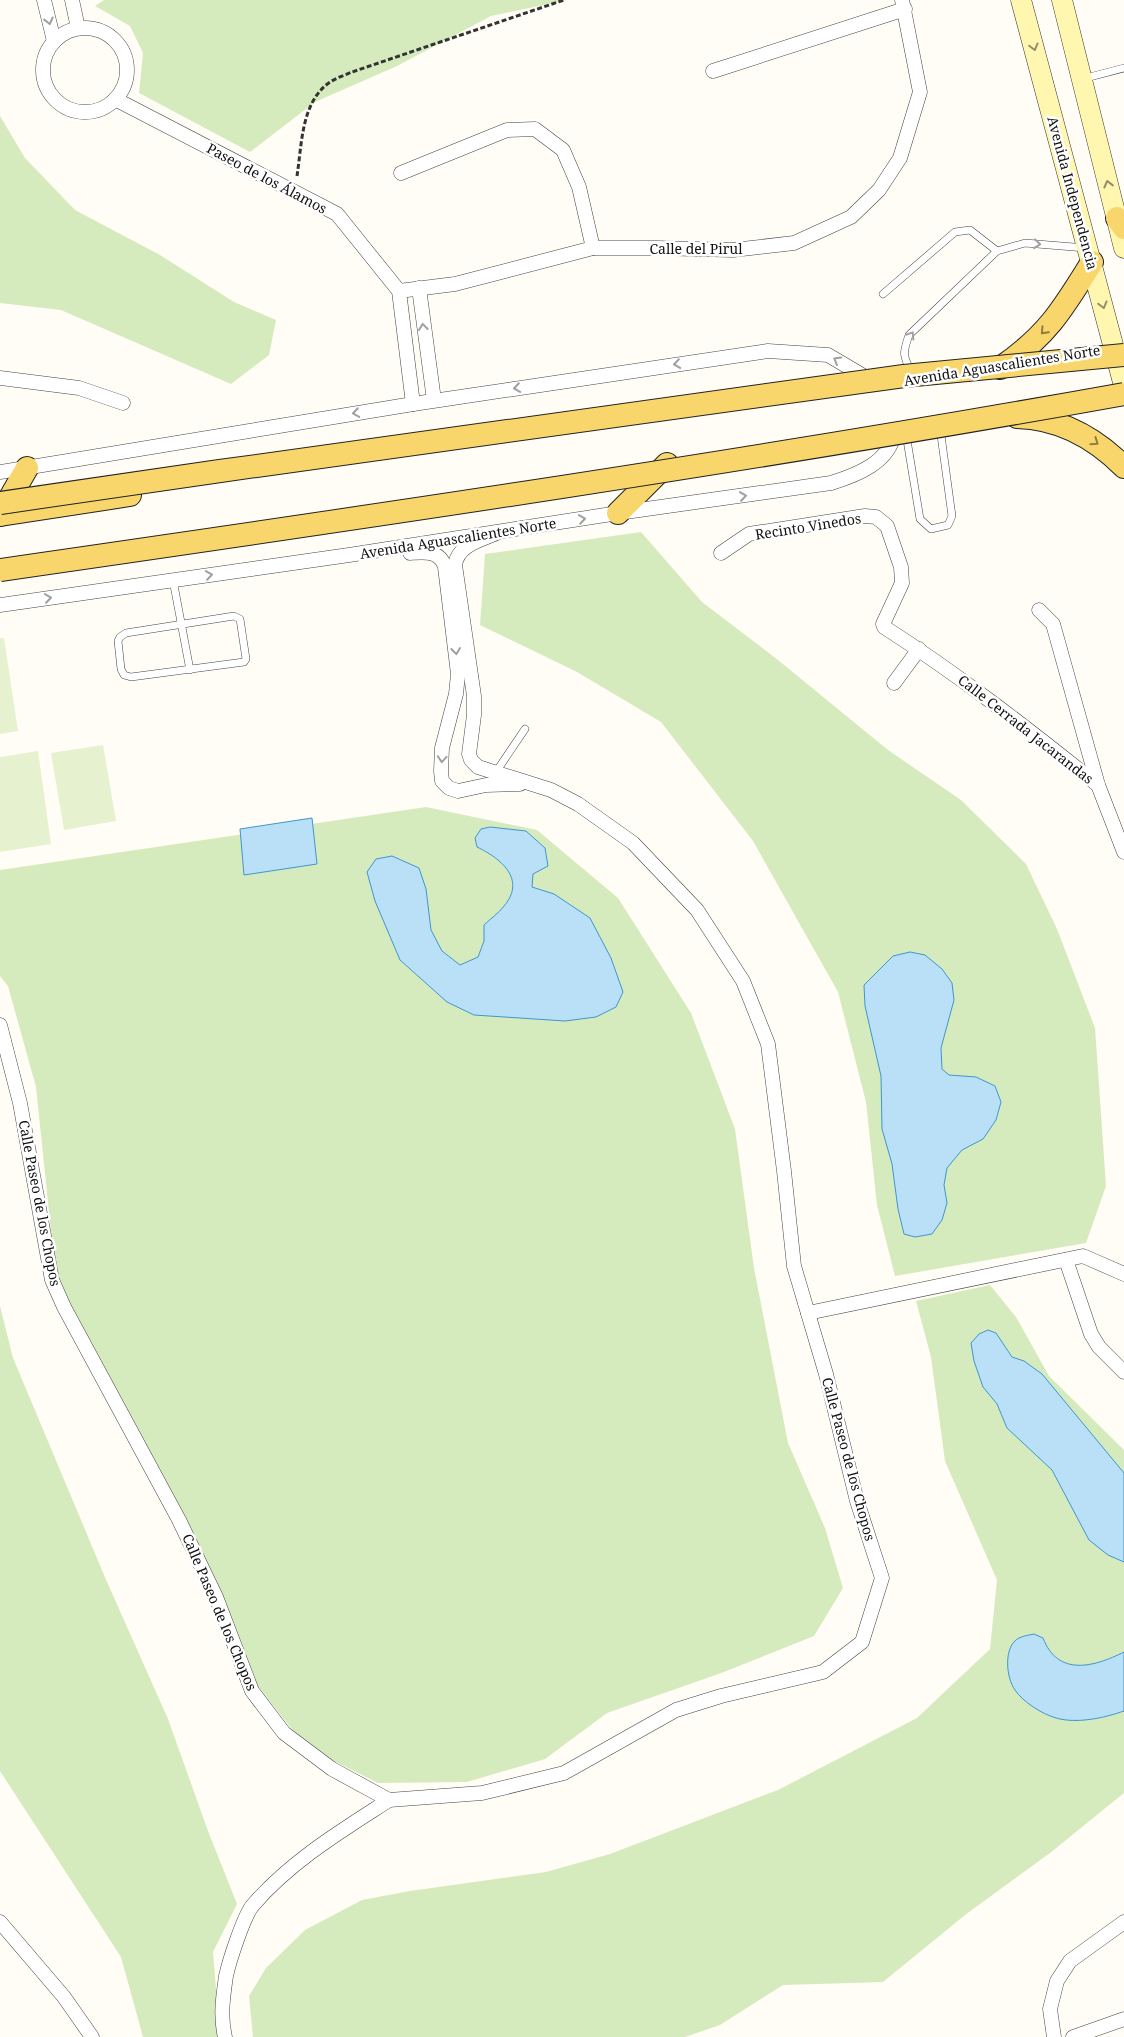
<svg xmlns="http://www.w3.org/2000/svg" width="1124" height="2037" viewBox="0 0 1124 2037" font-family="'Noto Serif',serif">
  <rect width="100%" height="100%" fill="#fffdf5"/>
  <!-- green -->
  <g fill="#d5ebbd">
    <path d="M104,0H567L491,16L397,66L315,102L250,152L139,93L143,53L130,26L95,6Z"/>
    <path d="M0,116L25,158L75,210L160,255L234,302L276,320L269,355L231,384L61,310L0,303Z"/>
    <path d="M641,532L702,602L778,660L888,750L961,800L1026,864L1057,929L1095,1028L1106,1186L1086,1243L895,1276L877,1205L866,1102L838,992L753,841L661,722L577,672L480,625L485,554Z"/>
    <path d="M426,807L537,830L618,898L691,1013L735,1129L754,1268L788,1443L825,1528L843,1588L814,1636L724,1672L607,1713L545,1759L467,1782L378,1783L306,1747L253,1680L56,1279L36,1087L8,986L0,976V870Z"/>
    <path d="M990,1285L1016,1317L1049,1376L1124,1450V1793L1050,1853L965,1915L883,1982L783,1985L720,2025L685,2037H253L249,1996L266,1968L305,1930L362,1900L410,1891L546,1872L610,1854L778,1790L917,1718L990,1649L997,1580L945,1461L931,1357L916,1301Z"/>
    <path d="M0,1306L13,1358L107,1582L168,1719L208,1831L237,1904L213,1952L220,2037H143L121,1957L0,1771Z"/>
  </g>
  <!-- pitch -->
  <g fill="#e6f2cf">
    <path d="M0,638H4L18,731L0,734Z"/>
    <path d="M103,745L116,821L64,830L51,753Z"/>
    <path d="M38,751L51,844L0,852V757Z"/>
  </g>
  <!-- water -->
  <g fill="#b9e0f7" stroke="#3f96cf">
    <path d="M312,818L317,864L244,875L240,829Z"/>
    <path d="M490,827L526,831L545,848L548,866L533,874L532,887L554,894L590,918L611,958L623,992L616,1007L596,1017L565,1021L474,1015L447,1002L400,960L375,901L367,872L376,859L392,856L419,868L426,889L431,930L442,951L460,965L478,957L484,941V925C490,919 499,913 504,906C527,879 500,858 477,847L475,838L481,829Z"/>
    <path d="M910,952L925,955L942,969L952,983L954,1000L941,1048L942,1069L949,1075L976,1077L995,1086L1001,1102L996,1120L983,1139L962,1150L947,1168L944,1185L947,1203L942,1220L932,1234L915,1237L904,1234L898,1209L892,1164L882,1129L881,1076L865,1006L864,985L893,956Z"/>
    <path d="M988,1330L996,1333L1012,1357L1024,1361L1042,1374L1124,1473V1562L1108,1555L1089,1540L1052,1470L1007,1428L997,1404L983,1387L974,1361L971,1343L979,1334Z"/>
    <path d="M1034,1634L1043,1638C1058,1677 1094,1667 1124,1652V1711C1104,1718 1077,1724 1056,1718C1042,1714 1023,1702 1015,1690C1006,1678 1003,1646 1019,1638C1023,1636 1029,1635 1034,1634Z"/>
  </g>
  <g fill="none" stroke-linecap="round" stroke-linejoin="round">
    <!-- service casing -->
    <g stroke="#444" stroke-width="8">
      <g id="service">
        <path d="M1082,79L1124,68"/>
        <path d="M883,294L955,232L970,230L997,251"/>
        <path d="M912,372C902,356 903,352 909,335L997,251L1025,243L1086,248"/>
        <path d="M906,434L920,519L931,529L948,525L952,516L940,428"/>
        <path d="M173,580L190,670"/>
        <path d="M234,616L240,619L246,659L244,662L131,677L124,675L121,669L118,641L120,637L126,633Z"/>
        <path d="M496,772L525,729"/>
      </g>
    </g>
    <!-- minor casing -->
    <g stroke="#444" stroke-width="15">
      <g id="minor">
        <path d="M44,0L54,41"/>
        <path d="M72,0L78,28"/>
        <circle cx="85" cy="70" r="42"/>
        <path d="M713,71L905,9"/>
        <path d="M115,99L337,214L399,291L413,404"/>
        <path d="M401,173L507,130L535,129L563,150L579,187L593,248"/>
        <path d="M419,288L434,400"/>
        <path d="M399,291L455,284L593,248H657L733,250L794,243L851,217L879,190L900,158L920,92L902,0"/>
        <path d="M0,378L79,388L123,403"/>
        <path d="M0,472L413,404L768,351L828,355L872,381"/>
        <path d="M410,553C425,552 440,550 445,567L458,674L456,694L442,748L441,771L442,781L449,788L458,791L486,785L520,784"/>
        <path d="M721,553L749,534L865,516L876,517L887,526L901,567L902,583L883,624L884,627C959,675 1028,729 1098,785"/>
        <path d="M0,605L349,555L618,513L831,483C857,475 890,462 894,433"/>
        <path d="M1039,610L1053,624L1098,785L1124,852"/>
        <path d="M894,683L919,649"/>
        <path d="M0,1025L20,1103L52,1280L64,1307L179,1520L216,1597L252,1691L284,1733L332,1769L389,1800L482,1793L564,1773L676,1710L721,1696L823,1672L862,1642L882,1578L857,1501L826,1374L794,1266L784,1171L768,1044L743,981L697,910L633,843L578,804L551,790L478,767L471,760L469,754L474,715V696L455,565C458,544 482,540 499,532"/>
        <path d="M1066,1260L1091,1334L1099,1347L1124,1372"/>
        <path d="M808,1313L1083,1256L1124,1274"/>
        <path d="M0,1922L64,1997L92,2037"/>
        <path d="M225,2037C220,2016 223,1997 226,1976C229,1962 244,1915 253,1905C291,1861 341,1831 389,1800"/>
        <path d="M1054,2037L1050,2009L1057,1981L1070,1961L1124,1922"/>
        <path d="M1073,2037L1124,2019"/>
      </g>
    </g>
    <!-- secondary casing -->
    <g stroke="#333" stroke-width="21">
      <g id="secondary">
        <path d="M1021,0L1124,386"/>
        <path d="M1062,0L1124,248"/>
      </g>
    </g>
    <!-- primary casing -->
    <g stroke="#222" stroke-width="24">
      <g id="primary">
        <path d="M1117,218L1124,228"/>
        <path d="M1000,368C1047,336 1063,309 1092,262"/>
        <path d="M1017,417C1060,418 1094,437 1124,467"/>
        <path d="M618,513L667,464"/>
        <path d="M0,515L130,495"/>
        <path d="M0,515L27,468"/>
      </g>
    </g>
    <!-- path -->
    <path stroke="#333" stroke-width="3" stroke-dasharray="5 2.5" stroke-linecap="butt" d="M297,176C302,144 301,102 330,82C336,78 345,75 352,72L564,0"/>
    <!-- service -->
    <use href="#service" stroke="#fff" stroke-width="7"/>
    <!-- minor -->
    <use href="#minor" stroke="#fff" stroke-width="14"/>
    <!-- secondary -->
    <use href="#secondary" stroke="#fff6b0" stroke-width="20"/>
    <!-- primary -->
    <use href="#primary" stroke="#f9d66b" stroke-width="22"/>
    <!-- primary-bridge casing -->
    <g stroke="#222" stroke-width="24" stroke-linecap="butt">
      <g id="primary-bridge">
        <path d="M0,503L220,471L904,376L1124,355"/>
        <path d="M0,570C375,516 751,461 1124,394"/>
      </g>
    </g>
    <!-- primary-bridge -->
    <use href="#primary-bridge" stroke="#f9d66b" stroke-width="22"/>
  </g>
  <!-- one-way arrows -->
  <defs><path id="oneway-chevron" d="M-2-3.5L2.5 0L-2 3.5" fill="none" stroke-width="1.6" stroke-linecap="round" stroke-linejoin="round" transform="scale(1.25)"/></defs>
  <g stroke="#a0a0a0">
    <use href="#oneway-chevron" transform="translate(49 21) rotate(76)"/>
    <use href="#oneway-chevron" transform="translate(1037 244) rotate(6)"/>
    <use href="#oneway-chevron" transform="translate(423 327) rotate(-97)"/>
    <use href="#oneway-chevron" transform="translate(911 335) rotate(-57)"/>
    <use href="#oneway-chevron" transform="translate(837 360) rotate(-150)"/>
    <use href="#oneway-chevron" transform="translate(677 364) rotate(172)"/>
    <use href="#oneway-chevron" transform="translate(517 388) rotate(172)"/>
    <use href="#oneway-chevron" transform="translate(356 413) rotate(171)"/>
    <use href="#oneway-chevron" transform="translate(743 496) rotate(-8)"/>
    <use href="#oneway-chevron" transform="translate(582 519) rotate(-9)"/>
    <use href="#oneway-chevron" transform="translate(209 575) rotate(-8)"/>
    <use href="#oneway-chevron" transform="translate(48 598) rotate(-8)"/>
    <use href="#oneway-chevron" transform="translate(456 651) rotate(83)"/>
    <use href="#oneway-chevron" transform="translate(442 759) rotate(94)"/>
  </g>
  <g stroke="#948f68">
    <use href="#oneway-chevron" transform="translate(1034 47) rotate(75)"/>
    <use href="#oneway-chevron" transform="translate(1108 184) rotate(-104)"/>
    <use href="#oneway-chevron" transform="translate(1103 305) rotate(75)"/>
  </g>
  <g stroke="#917d42">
    <use href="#oneway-chevron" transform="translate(1044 331) rotate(133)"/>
    <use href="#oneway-chevron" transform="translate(1095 442) rotate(35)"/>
  </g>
  <g text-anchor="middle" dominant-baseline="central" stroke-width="5" stroke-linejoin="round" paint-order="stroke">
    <!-- street labels -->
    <g font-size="14" fill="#111" stroke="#fff">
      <text transform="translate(267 178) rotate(28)">Paseo de los Álamos</text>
      <text transform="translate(1073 193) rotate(75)">Avenida Independencia</text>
      <text x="696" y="248">Calle del Pirul</text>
      <text transform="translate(1002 365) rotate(-9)">Avenida Aguascalientes Norte</text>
      <text transform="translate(808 526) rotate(-9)">Recinto Vinedos</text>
      <text transform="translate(458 538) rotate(-9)">Avenida Aguascalientes Norte</text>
      <text transform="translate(1026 729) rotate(38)">Calle Cerrada Jacarandas</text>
      <text transform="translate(40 1203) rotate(79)">Calle Paseo de los Chopos</text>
      <text transform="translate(849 1459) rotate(75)">Calle Paseo de los Chopos</text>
      <text transform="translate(220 1612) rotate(67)">Calle Paseo de los Chopos</text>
    </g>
  </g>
</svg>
